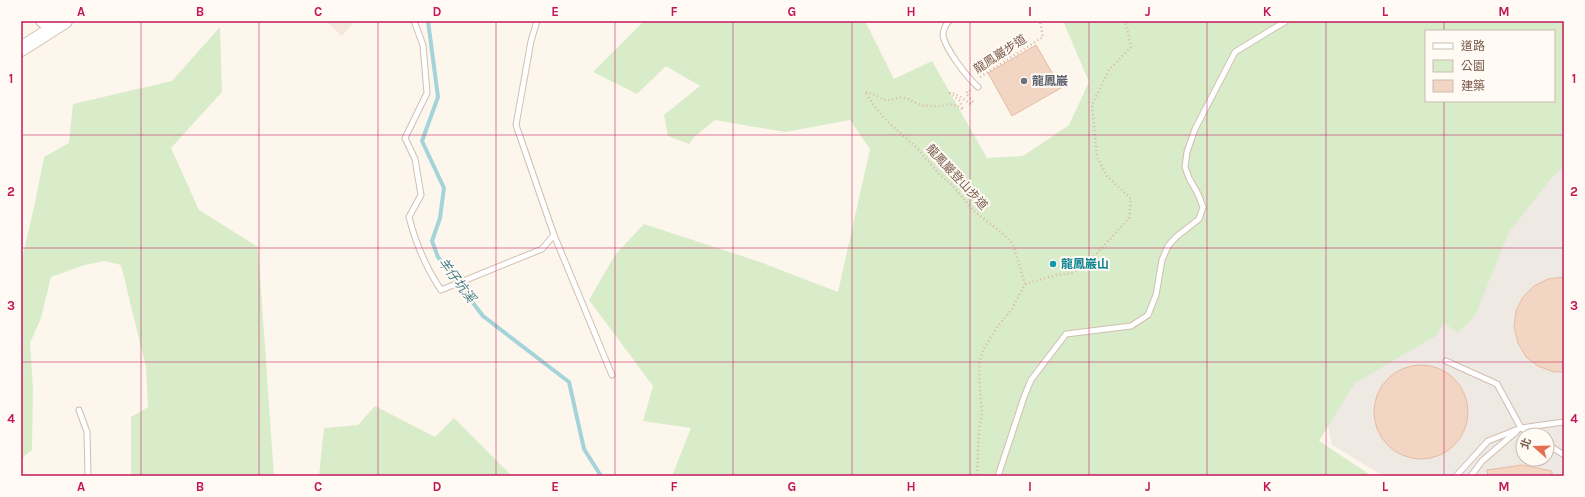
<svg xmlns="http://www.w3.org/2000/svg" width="1585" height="497" viewBox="0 0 1585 497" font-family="Karla,'Noto Sans TC',sans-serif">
  <rect width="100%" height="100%" fill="#fdf6ec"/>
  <!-- residential -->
  <path fill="#f5e8da" d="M326,21H355L342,36Z"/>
  <!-- industrial -->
  <path fill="#efe9e4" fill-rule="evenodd" d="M1564,143V476H1384L1332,445L1327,420L1331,404ZM1523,435H1547V459H1523Z"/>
  <!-- green -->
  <g fill="#d8ecc9" fill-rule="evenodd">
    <path d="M644,21H865L894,79L932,61L987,158L1023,156L1069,125L1089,82L1063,21H1564V167L1552,177L1508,234L1475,316L1458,333L1444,323L1436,336L1355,383L1319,441L1372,476H672L691,428L643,421L653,386L589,300L615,255L644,224L760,262L838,292L870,149L850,120L785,132L715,120L694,137L689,144L668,136L664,115L700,86L666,66L637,94L593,72ZM1426,31H1554V101H1426Z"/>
    <path d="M220,27L222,92L171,148L199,210L258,247L274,476H131V417L148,407L146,367L121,265L105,261L84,265L51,277L41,318L30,343L33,389L32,450L21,459V264L36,198L44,157L69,143L73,104L172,81Z"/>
    <path d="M375,406L435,437L454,418L512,476H319L324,428L358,425Z"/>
  </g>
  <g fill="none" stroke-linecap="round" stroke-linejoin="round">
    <!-- stream -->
    <path stroke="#a5d3da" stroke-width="4" d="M428,21L438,97L422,141L444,188L440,218L432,241L438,257L483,316L569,382L584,449L601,476"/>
  </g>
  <!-- building -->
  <g fill="#f3d5c3" stroke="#e6bba3">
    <path d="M1036,45L1061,88L1012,116L988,73Z"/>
    <path d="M1564,277V372H1554L1538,366L1526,357L1518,343L1514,327L1516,311L1523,297L1534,286L1548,279Z"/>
    <circle cx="1421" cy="412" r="47"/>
    <path d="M1522,465L1552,471V476H1488L1487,470Z"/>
  </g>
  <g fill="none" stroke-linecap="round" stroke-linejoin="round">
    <!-- lane casing -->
    <g stroke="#d1beb0" stroke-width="7">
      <g id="lane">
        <path d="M414,21L423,45L427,93L405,138L415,159L421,195L409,217C416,245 425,266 441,290L542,249L554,235"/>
        <path d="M537,21L531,41L516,125L554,235L612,375"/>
        <path d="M949,21C946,24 943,30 943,35C945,49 967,77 978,87"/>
        <path d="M1446,361L1497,384L1521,428L1564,422"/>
        <path d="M79,410L87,432L88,476"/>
        <path d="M1521,428L1532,435"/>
        <path d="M1547,444L1564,455"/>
        <path d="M998,476L1024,397L1031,380L1066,334L1131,326L1148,315L1156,295L1162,260L1168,246L1176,237L1199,219L1203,207L1198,194L1189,178L1185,167L1187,152L1195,129L1235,52L1286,21"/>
        <path d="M1456,476L1488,441L1521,428"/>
        <path d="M1471,476L1482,461L1517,431"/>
      </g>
    </g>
    <!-- street casing -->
    <g stroke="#d1beb0" stroke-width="12">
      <path id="street" d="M41,21L52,30"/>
    </g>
    <!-- secondary casing -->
    <g stroke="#d6c0b0" stroke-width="16">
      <path id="secondary" d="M21,49L65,21"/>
    </g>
    <!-- path -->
    <g stroke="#d9b8a5" stroke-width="2.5" stroke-dasharray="1 3" stroke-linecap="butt">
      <path d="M980,77L1043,37L1040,21"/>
      <path d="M970,91L969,90L966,93L973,102L971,104L952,92L950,93L960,101L963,110C952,100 946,107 934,106C930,106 925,106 921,105C915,103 910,99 904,98C897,96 892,101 886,100C878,98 874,93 865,92L875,107L887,121L918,149L939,174L951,184L974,211L1003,234L1013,244L1025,284L1012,309L997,327L983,350L979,364L980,392L982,413L979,432L977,476"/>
      <path d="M1025,284L1056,275L1072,273L1088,263L1129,218L1131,199L1107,176L1097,157L1092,105L1109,70L1131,47L1125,21"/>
    </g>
    <!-- lane -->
    <use href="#lane" stroke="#fff" stroke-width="5"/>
    <!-- street -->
    <use href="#street" stroke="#fff" stroke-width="10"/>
    <!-- secondary -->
    <use href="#secondary" stroke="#fff" stroke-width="14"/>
  </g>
  <!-- grid -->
  <path fill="none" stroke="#c2185b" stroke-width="1" stroke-opacity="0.55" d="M141,21V476M259,21V476M378,21V476M496,21V476M615,21V476M733,21V476M852,21V476M970,21V476M1089,21V476M1207,21V476M1326,21V476M1444,21V31M1444,101V476M21,135H1564M21,248H1564M21,362H1564"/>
  <!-- markers -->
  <circle fill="#6b7280" stroke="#fffaf3" stroke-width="1.5" cx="1024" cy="81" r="4"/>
  <circle fill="#0f9aa8" stroke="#fffaf3" stroke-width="1.5" cx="1053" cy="264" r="4"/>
  <g text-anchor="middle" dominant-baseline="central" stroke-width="4" stroke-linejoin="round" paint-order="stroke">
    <!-- street labels -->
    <g font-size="12" fill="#7a5c4d" stroke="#fffaf3">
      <text transform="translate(1000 54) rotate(-33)">龍鳳巖步道</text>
      <text transform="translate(957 177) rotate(47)">龍鳳巖登山步道</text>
    </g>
    <!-- worship labels -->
    <g font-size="12" font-weight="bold" fill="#5b616d" stroke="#fffaf3" text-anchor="start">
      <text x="1032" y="81">龍鳳巖</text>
    </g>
    <!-- culture labels -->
    <g font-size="12" font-weight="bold" fill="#0d838f" stroke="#fffaf3" text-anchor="start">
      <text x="1061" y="264">龍鳳巖山</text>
    </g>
    <!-- water labels -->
    <g font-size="13" font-style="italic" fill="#437c86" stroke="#fffaf3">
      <text transform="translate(457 280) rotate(53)">羊仔坑溪</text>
    </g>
  </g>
  <!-- border -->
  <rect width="1585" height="497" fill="none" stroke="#fffaf3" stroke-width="44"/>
  <!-- legend -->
  <rect x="1425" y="30" width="130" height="72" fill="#fffaf3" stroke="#cabbb1"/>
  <rect x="1433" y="43" width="20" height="6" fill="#ffffff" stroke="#cabbb1"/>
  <text x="1461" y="50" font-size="12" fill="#7a5c4d">道路</text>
  <rect x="1433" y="60" width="20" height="12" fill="#d8ecc9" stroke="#cabbb1"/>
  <text x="1461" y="70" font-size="12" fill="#7a5c4d">公園</text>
  <rect x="1433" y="80" width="20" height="12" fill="#f3d5c3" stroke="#cabbb1"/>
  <text x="1461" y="90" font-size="12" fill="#7a5c4d">建築</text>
  <!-- north arrow -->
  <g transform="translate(1535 447) rotate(290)"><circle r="19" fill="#fffaf3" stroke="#cabbb1"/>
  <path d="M0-3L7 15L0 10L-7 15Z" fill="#e76f51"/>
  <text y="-6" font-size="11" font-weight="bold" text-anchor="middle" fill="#7a5c4d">北</text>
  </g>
  <rect x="22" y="22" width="1541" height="453" fill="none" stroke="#c2185b" stroke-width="1.5"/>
  <g font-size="13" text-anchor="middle" font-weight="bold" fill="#c2185b">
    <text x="81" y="16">A</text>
    <text x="200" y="16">B</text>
    <text x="318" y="16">C</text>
    <text x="437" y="16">D</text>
    <text x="555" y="16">E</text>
    <text x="674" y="16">F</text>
    <text x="792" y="16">G</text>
    <text x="911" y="16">H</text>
    <text x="1030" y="16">I</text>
    <text x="1148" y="16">J</text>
    <text x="1267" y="16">K</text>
    <text x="1385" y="16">L</text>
    <text x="1504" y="16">M</text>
    <text x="11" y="83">1</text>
    <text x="1574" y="83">1</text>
    <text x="11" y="196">2</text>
    <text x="1574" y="196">2</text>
    <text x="11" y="310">3</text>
    <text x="1574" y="310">3</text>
    <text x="11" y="423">4</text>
    <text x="1574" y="423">4</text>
    <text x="81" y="491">A</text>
    <text x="200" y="491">B</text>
    <text x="318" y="491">C</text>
    <text x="437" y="491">D</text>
    <text x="555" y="491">E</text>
    <text x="674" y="491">F</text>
    <text x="792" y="491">G</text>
    <text x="911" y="491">H</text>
    <text x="1030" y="491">I</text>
    <text x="1148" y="491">J</text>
    <text x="1267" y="491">K</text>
    <text x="1385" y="491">L</text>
    <text x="1504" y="491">M</text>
  </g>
</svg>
